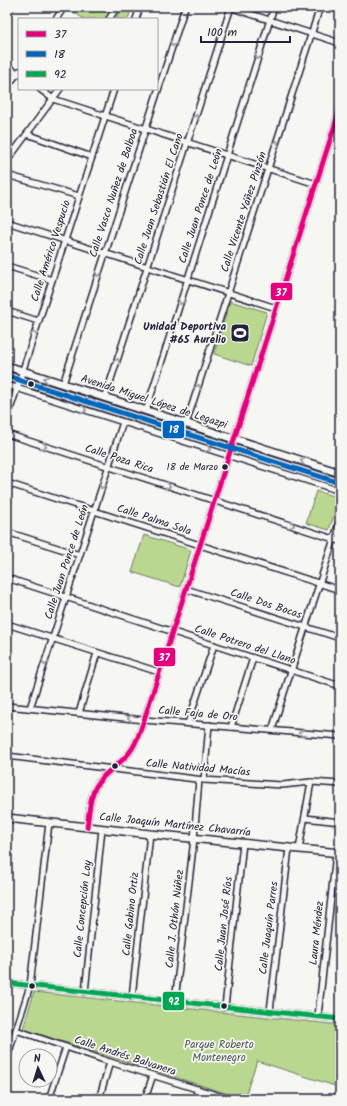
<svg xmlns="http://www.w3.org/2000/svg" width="347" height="1106" viewBox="0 0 347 1106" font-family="Kalam,sans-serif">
  <rect width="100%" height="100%" fill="#f6f6f2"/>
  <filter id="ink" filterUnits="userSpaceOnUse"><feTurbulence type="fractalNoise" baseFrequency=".025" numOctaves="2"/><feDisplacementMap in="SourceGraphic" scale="8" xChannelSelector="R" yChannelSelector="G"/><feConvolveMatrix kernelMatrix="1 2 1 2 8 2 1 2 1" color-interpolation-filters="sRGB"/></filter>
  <g filter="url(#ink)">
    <!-- green -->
    <g fill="#b9d78f" stroke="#6e7c65">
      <path d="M70,7H114L105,19H84L69,9Z"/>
      <path d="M123,7H132L128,19H115Z"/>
      <path d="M230,301L267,312L251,366L214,354Z"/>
      <path d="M316,491L340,498L329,530L306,523Z"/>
      <path d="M144,535L191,550L180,587L132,572Z"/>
      <path d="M34,992L340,1025V1071L335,1086L257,1061L244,1099L23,1029Z"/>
    </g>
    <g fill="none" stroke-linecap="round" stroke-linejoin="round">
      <!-- street casing -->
      <g stroke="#22223b" stroke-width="8">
        <g id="street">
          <path d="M229,7L340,43"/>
          <path d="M7,13L11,7"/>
          <path d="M56,19L64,7"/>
          <path d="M109,19L117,7"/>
          <path d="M136,19L140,7"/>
          <path d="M7,66L19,74"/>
          <path d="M7,87L19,71"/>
          <path d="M40,89L53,99L316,184"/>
          <path d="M27,134L92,157"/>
          <path d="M7,161L60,89"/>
          <path d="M7,175L79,196"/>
          <path d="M7,222L276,308"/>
          <path d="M7,266L52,280"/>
          <path d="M7,311L38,321"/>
          <path d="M63,384L185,7"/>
          <path d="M7,385L340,491"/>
          <path d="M105,398L231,7"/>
          <path d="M146,411L274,7"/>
          <path d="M7,419L114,89"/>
          <path d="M186,424L320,7"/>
          <path d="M7,434L340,541"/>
          <path d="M7,483L340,590"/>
          <path d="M7,532L80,555"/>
          <path d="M7,578L340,686"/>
          <path d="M186,589L340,638"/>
          <path d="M7,624L159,672"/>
          <path d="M7,706L144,720L340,736"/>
          <path d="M30,708L123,422"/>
          <path d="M79,713L97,653"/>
          <path d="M188,723L214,645"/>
          <path d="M231,727L253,658"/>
          <path d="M272,730L340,520"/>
          <path d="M7,756L204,780L282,785L311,782L340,784"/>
          <path d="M204,780L209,725"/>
          <path d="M305,818L340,822"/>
          <path d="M87,827C89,815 89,800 95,788C102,773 119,766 129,753C137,744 140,731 144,720L340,109"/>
          <path d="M299,849L311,782"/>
          <path d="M7,983L340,1019"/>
          <path d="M85,992L102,829"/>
          <path d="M132,997L150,834"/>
          <path d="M175,1001L194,839L199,780"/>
          <path d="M225,1007L243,843"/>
          <path d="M270,1011L289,848"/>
          <path d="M318,1016L336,853"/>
          <path d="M16,1030L110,1062L229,1099"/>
          <path d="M7,1058L30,986L49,823"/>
          <path d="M49,1099L66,1047"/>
          <path d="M99,1099L110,1062"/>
          <path d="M145,1099L153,1075"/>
          <path d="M195,1099L198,1089"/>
          <path d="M337,1099L340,1091"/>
        </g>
      </g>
      <!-- secondary casing -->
      <g stroke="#22223b" stroke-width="10">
        <g id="secondary">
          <path d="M7,366L340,473"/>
          <path d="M7,376L340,483"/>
          <path d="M7,818L150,834L340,853"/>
        </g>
      </g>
      <!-- street -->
      <use href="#street" stroke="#f6f6f2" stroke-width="5"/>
      <!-- secondary -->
      <use href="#secondary" stroke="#f6f6f2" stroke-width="7"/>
      <!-- bus-1 casing -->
      <g stroke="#f6f6f2" stroke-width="8">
        <path id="bus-1" d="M87,827C89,815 89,800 95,788C102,773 119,766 129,753C137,744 140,731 144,720L340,109"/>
      </g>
      <!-- bus-2 casing -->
      <g stroke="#f6f6f2" stroke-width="8">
        <path id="bus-2" d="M7,376L340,483"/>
      </g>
      <!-- bus-3 casing -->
      <g stroke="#f6f6f2" stroke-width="8">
        <path id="bus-3" d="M7,983L340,1019"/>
      </g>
      <!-- bus-1 -->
      <use href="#bus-1" stroke="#e5007d" stroke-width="5"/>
      <!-- bus-2 -->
      <use href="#bus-2" stroke="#0065bd" stroke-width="5"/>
      <!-- bus-3 -->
      <use href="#bus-3" stroke="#00a651" stroke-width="5"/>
    </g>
    <!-- one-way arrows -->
    <defs><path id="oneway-chevron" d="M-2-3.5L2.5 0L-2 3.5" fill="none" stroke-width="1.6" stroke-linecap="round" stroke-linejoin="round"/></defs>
    <g stroke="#9797a0">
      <use href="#oneway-chevron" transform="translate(173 44) rotate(108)"/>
      <use href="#oneway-chevron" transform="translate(258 57) rotate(108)"/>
      <use href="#oneway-chevron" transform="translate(196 117) rotate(-72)"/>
      <use href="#oneway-chevron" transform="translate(276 143) rotate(-72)"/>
      <use href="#oneway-chevron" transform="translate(98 274) rotate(108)"/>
      <use href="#oneway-chevron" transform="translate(181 302) rotate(108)"/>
      <use href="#oneway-chevron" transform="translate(34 334) rotate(-72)"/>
      <use href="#oneway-chevron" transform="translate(117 361) rotate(-72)"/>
      <use href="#oneway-chevron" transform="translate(46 379) rotate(-162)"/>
      <use href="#oneway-chevron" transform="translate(198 387) rotate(-72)"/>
      <use href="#oneway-chevron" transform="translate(84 410) rotate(18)"/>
      <use href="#oneway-chevron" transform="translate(44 446) rotate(18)"/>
      <use href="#oneway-chevron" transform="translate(208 449) rotate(18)"/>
      <use href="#oneway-chevron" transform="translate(303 461) rotate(-162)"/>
      <use href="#oneway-chevron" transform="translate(102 486) rotate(108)"/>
      <use href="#oneway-chevron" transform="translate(168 486) rotate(18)"/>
      <use href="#oneway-chevron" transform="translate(292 525) rotate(18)"/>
      <use href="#oneway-chevron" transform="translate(45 663) rotate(108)"/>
      <use href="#oneway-chevron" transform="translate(130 718) rotate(-174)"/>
      <use href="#oneway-chevron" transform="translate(301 733) rotate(-175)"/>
    </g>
  </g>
  <!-- icons -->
  <defs>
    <g id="stadium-square" transform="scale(1)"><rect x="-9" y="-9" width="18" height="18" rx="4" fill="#22223b" stroke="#f6f6f2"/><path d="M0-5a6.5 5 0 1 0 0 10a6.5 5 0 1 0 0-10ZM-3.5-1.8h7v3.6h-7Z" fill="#fff"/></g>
  </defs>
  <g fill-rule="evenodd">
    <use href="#stadium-square" x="240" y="333"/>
  </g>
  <!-- markers -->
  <g fill="#22223b" stroke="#f6f6f2" stroke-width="1.5">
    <circle cx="31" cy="384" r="3.5"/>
    <circle cx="225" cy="467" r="3.5"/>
    <circle cx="115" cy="766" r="3.5"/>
    <circle cx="32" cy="986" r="3.5"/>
    <circle cx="224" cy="1006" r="3.5"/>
  </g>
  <g text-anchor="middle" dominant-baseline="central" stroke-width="3.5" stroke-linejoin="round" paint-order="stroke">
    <!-- bus labels -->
    <g font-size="10" fill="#22223b" stroke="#f6f6f2" text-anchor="end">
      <text x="218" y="467">18 de Marzo</text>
    </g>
    <!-- street labels -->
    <g font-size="11" fill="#22223b" stroke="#f6f6f2">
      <text transform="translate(114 193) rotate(-72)">Calle Vasco Nuñez de Balboa</text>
      <text transform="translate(159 199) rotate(-72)">Calle Juan Sebastián El Cano</text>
      <text transform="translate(201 206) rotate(-72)">Calle Juan Ponce de León</text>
      <text transform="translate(244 212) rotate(-72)">Calle Vicente Yáñez Pinzón</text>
      <text transform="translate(51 251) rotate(-72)">Calle Américo Vespucio</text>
      <text transform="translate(154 402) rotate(18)">Avenida Miguel López de Legazpi</text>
      <text transform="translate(119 459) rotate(18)">Calle Poza Rica</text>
      <text transform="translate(154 520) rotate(18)">Calle Palma Sola</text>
      <text transform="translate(67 562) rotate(-72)">Calle Juan Ponce de León</text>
      <text transform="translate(266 604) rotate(18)">Calle Dos Bocas</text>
      <text transform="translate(245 645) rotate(18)">Calle Potrero del Llano</text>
      <text transform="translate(198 714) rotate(5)">Calle Faja de Oro</text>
      <text transform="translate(198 768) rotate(5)">Calle Natividad Macías</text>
      <text transform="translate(175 825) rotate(6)">Calle Joaquín Martínez Chavarría</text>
      <text transform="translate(83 909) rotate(-84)">Calle Concepción Loy</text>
      <text transform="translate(131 914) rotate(-84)">Calle Gabino Ortiz</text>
      <text transform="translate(175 919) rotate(-84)">Calle J. Othón Núñez</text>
      <text transform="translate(224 924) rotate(-84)">Calle Juan José Ríos</text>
      <text transform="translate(269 928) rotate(-83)">Calle Juaquín Parres</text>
      <text transform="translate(317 933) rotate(-84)">Laura Méndez</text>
      <text transform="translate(125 1056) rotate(18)">Calle Andrés Balvanera</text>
    </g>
    <!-- poi labels -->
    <g font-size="11" font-weight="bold" fill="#22223b" stroke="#f6f6f2" text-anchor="end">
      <text x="226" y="327">Unidad Deportiva<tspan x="226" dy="13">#65 Aurelio</tspan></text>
    </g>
    <!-- park labels -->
    <g font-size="11" fill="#4f5854" stroke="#f6f6f2">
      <text x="219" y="1045">Parque Roberto<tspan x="219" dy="13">Montenegro</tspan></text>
    </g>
  </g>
  <g stroke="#f6f6f2" stroke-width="1.5">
    <rect x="270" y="282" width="23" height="19" rx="4" fill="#e5007d"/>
    <rect x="162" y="420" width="23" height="19" rx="4" fill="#0065bd"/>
    <rect x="153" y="647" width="23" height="20" rx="4" fill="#e5007d"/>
    <rect x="162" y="991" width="23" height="20" rx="4" fill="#00a651"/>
  </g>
  <g font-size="11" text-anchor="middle" font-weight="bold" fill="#fff">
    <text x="281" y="296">37</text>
    <text x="174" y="433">18</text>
    <text x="164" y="661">37</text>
    <text x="174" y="1005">92</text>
  </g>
  <!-- margin -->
  <rect width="347" height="1106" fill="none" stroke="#f6f6f2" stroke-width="24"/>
  <rect x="12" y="12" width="323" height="1082" fill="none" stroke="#22223b" stroke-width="1.5" filter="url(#ink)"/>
  <!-- legend -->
  <rect x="18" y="18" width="140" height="72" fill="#f6f6f2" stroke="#a1a1a9"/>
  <rect x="26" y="31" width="20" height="6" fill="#e5007d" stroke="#a1a1a9"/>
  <text x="54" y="38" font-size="12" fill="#22223b">37</text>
  <rect x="26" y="51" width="20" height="6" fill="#0065bd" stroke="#a1a1a9"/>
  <text x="54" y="58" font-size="12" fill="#22223b">18</text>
  <rect x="26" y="71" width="20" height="6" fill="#00a651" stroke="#a1a1a9"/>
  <text x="54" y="78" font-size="12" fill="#22223b">92</text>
  <!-- north arrow -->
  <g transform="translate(38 1068) rotate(356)"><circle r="19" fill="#f6f6f2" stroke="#a1a1a9"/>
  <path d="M0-3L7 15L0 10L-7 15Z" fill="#22223b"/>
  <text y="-6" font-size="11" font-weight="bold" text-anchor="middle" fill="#22223b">N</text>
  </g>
  <!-- scale -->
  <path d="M201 36v6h89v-6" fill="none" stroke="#22223b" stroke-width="2"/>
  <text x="207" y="36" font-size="12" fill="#22223b" stroke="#f6f6f2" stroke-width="3" paint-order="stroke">100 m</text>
</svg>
